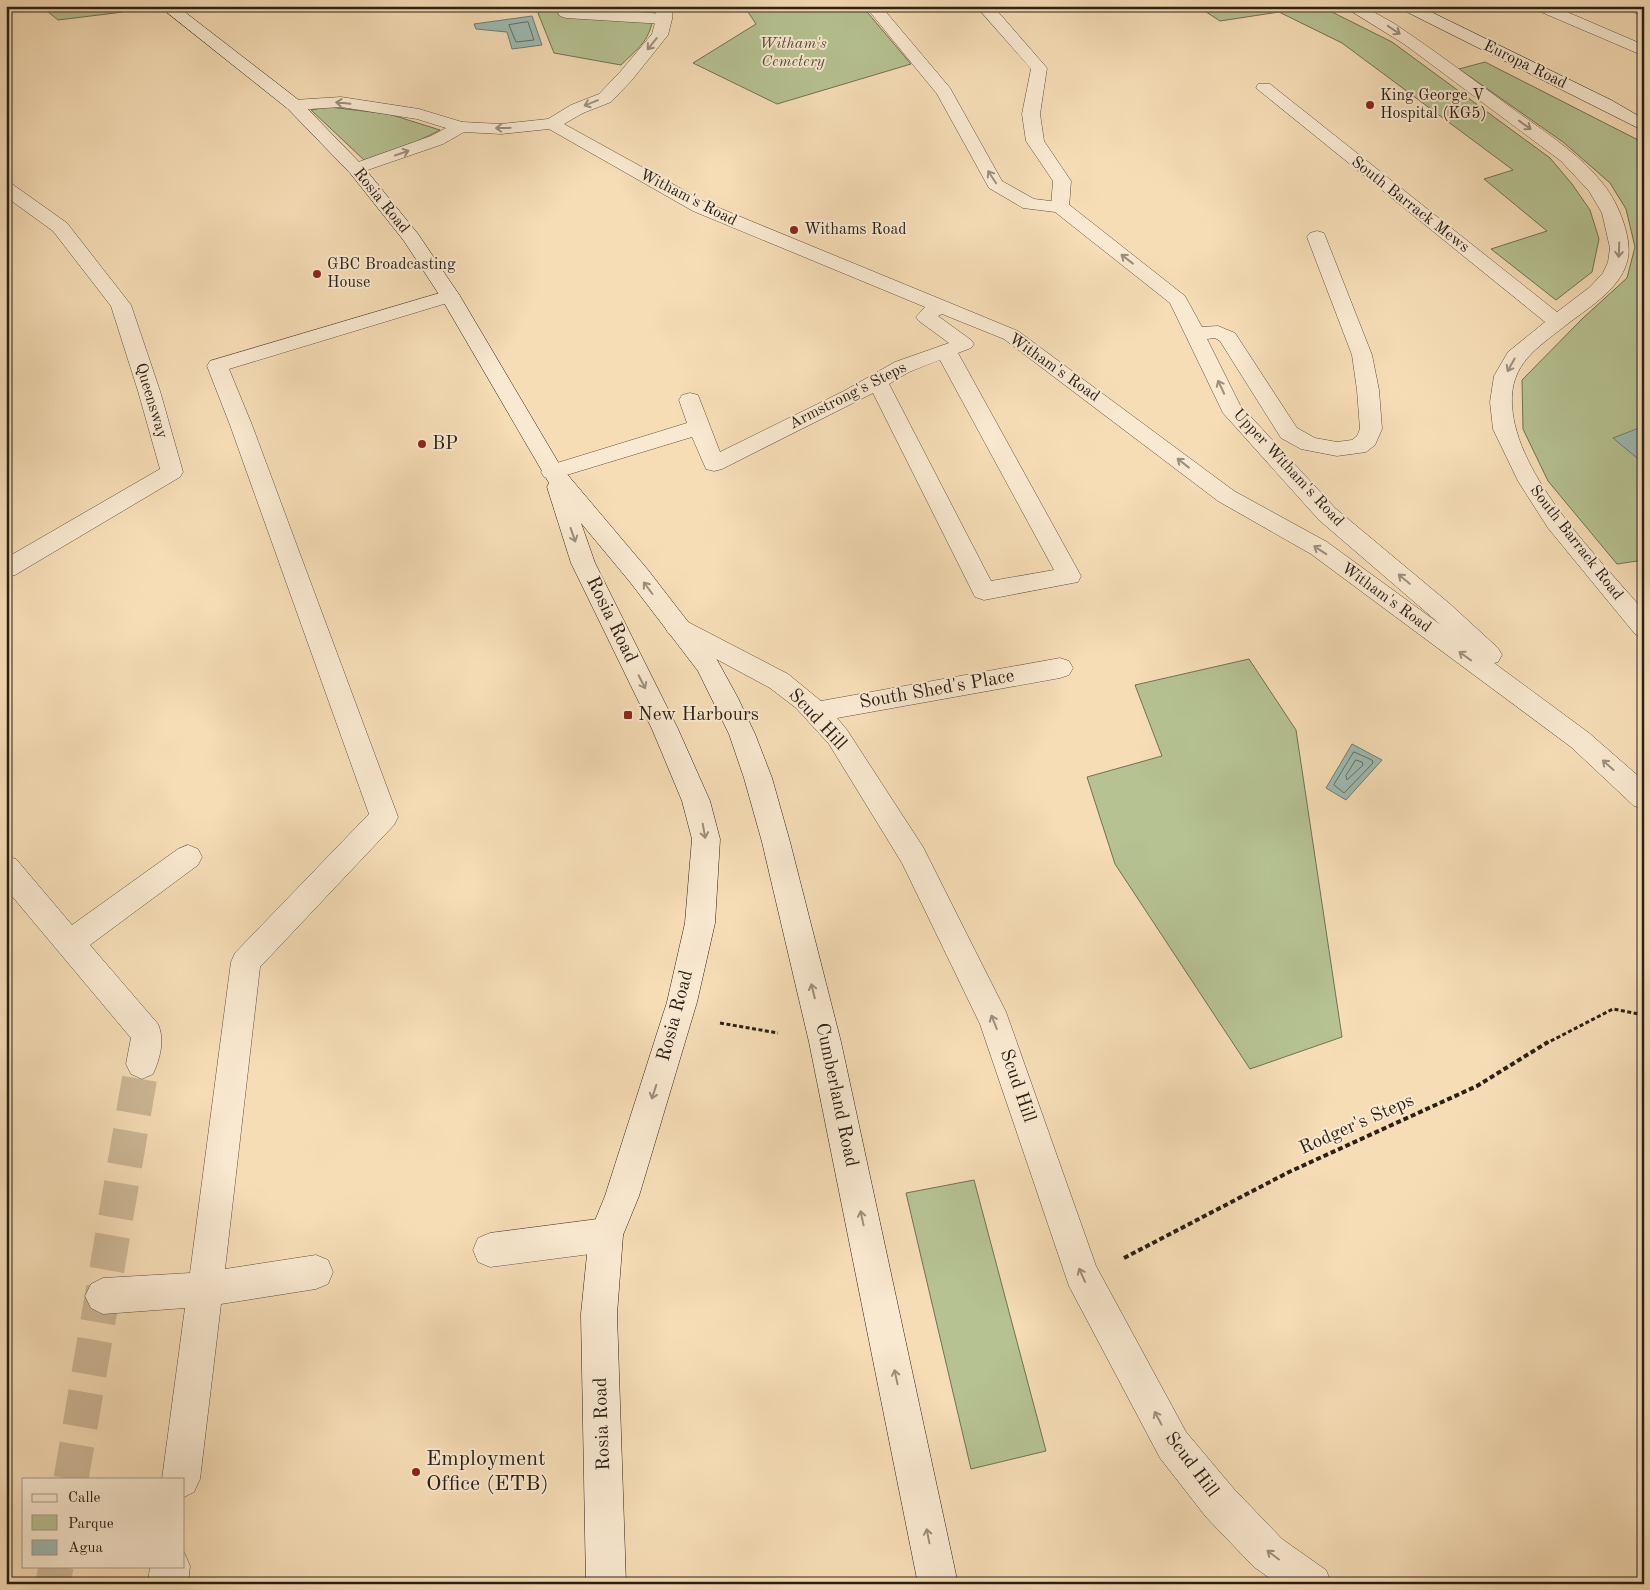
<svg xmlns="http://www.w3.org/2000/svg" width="1650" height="1590" viewBox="0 0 1650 1590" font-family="'Old Standard TT',serif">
  <rect width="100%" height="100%" fill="#f6ddb6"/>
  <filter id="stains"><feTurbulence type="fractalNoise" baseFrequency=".004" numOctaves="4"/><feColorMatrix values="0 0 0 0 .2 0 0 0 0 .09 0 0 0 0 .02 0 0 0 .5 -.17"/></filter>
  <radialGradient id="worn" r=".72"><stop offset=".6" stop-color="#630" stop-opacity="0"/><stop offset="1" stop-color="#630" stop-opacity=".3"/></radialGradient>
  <!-- green -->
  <g fill="#b6c292" stroke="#707154">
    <path d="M41,6H116L123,12L58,20Z"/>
    <path d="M548,6H655C651,39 644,43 621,65L554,53L538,13L549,9Z"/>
    <path d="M744,6H862L911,64L777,104L693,63L756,24Z"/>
    <path d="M1197,6H1320L1392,42L1550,158L1572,184L1590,210L1599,239L1592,272L1556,300L1491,249L1547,231L1484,179L1513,170L1342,43L1279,12L1220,21Z"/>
    <path d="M1485,62L1644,143V560L1617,564L1548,481L1523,429L1522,380L1583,318L1627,278L1635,247L1626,209L1610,183L1563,142L1459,69Z"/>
    <path d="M329,107L389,114L440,130L418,141L364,160L311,110Z"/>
    <path d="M1249,659L1296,730L1342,1037L1250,1069L1115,864L1087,777L1162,756L1135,685Z"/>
    <path d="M974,1180L1046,1451L971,1469L906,1193Z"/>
  </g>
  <!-- water -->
  <g fill="#9dbbb3" stroke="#6f7d75">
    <path d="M532,16L542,45L512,49L507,32L476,29L474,24Z"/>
    <path d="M1644,426V462L1643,463L1613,438Z"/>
    <path d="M1352,744L1382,760L1346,800L1326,788Z"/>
  </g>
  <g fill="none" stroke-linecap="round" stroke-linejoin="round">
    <!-- shore -->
    <g stroke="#646e65" stroke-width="1">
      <path d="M528,22L534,40L516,42L509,25Z"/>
      <path d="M1354,752L1372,760L1373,763L1344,793L1334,785Z"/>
      <path d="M1356,760L1362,762L1363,765L1347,780L1346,776Z"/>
    </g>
    <!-- street-tunnel -->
    <g stroke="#cdb796" stroke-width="35" stroke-dasharray="35 18" stroke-linecap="butt">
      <path d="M71,1479L142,1064"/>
      <path d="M53,1584L56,1566"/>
    </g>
    <!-- lane casing -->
    <g stroke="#5e4f3f" stroke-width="1">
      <g id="lane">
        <path d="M554,6L664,14L670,16L672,19L670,22L664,24L566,18L560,16Z"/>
        <path d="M976,6H993L1047,68L1040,114L1044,141L1071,181L1069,207L1067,211L1060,213L1053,211L1051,207L1053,181L1026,141L1022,114L1031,69Z"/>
        <path d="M450,290L457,292L460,296L457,300L229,369L252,425L398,817L394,825L260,967L225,1269L316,1255L328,1260L333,1272L328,1284L316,1289L221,1304L200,1479L194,1492L184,1497V1479H162L185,1308L103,1314L91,1308L85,1296L91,1284L103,1278L190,1273L231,962L235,953L369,814L230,425L207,366L210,361Z"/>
        <path d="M188,845L198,849L202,857L198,865L90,945L158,1024C165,1040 160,1059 153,1074L142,1079L131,1074L126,1064L131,1038L6,889V856L16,859L72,925L178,849Z"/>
        <path d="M606,1218L618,1223L623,1235L618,1247L606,1252L490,1267L478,1262L473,1250L478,1238L490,1233Z"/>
        <path d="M184,1552L190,1566L188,1584H148L150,1566H184Z"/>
      </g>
    </g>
    <!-- street casing -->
    <g stroke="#5e4f3f" stroke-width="1">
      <g id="street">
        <path d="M656,6H672V19L668,35L632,80L611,102L583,113L564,124L707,203L1018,331L1234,491L1327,542L1441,625L1319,520L1223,413L1170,303L1055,212L1023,208L989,188L937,94L865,6H881L950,88L1002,181L1034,199L1067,203L1185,296L1202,327L1218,326L1235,333L1297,428L1315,438L1337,442L1352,440L1357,436L1360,429L1357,390L1352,355L1307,237L1310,233L1317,231L1324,233L1372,355L1379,390L1382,429L1375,445L1366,452L1337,456L1301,449L1281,438L1220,341L1215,338L1207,339L1240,405L1335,508L1450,604L1498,648L1502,655L1498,662L1494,663L1589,733L1644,781V809L1634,806L1571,747L1311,554L1218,501L1004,339L942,314L938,316L971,340L974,344L971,348L958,353L1081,576L1078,582L984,600L975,597L873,393L722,469L714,471L706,469L692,437L560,477L552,480L544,477L541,472L544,467L687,423L679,400L682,395L690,393L698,395L720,452L844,391L895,362L949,343L919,321L916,317L925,307L693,211L549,129L501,134L464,132L443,144L356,174L350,173L347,169L350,165L431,136L446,128L417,119L341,107L294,110L288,109L285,105L288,101L294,100L341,97L419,109L462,122L501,124L548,119L571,105L599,94L620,72L652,34L656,19ZM940,360L1054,570L991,581L889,384L909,372Z"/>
        <path d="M1343,6H1363L1395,24C1435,51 1474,80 1513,109C1545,132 1580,154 1604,185C1618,202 1634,241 1627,262C1619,291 1586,309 1565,326C1537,348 1510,364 1512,404C1515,476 1599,558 1644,611V637L1635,634L1548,528L1518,481L1493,429L1490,402L1494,376L1508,352L1545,322L1256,88L1258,84H1270L1557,312L1590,287L1603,273L1608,262L1610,248L1602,213L1589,191L1561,161L1404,44Z"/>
        <path d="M1531,6H1553L1644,45V56L1534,9Z"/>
        <path d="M1622,6H1644V16L1625,9Z"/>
        <path d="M6,183L12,184L67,223L131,305L160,391L183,472L180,477L15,575L6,577V558L160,469L138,391L111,306L53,231L6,197Z"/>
        <path d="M677,618L686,621L788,674L821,701L1060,658L1069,661L1073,668L1069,675L1060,678L837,718L847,730L923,847L1006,1012L1096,1266L1186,1432L1234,1489L1282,1539L1326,1570L1332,1584H1278L1254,1567L1206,1517L1160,1458L1069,1286L980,1024L902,863L829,744L796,708L770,688L668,633L665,627L668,621Z"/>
      </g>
    </g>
    <!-- secondary casing -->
    <g stroke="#2b2017" stroke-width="1">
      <g id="secondary">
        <path d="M159,6H177L300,101L362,165L418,234L460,296L561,467L648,570L716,658L738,698L755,734L772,778L790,842L841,1042L958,1584H918L809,1042L762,842L744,778L729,734L698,671L630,582L581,523L595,563L678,729L710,801L720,839L715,923L697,1002L639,1196L623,1235L617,1314L626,1584H586L581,1314L589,1235L605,1196L667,1002L685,923L692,839L682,801L652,729L571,563L547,487L549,483L440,296L404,241L350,173L288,109Z"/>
        <path d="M1398,6H1419L1611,100L1644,119V131L1401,9Z"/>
      </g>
    </g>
    <!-- path-far1 -->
    <g stroke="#2b2017" stroke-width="3" stroke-dasharray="4 2.5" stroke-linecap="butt">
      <path d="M720,1023L778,1033"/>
      <path d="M1545,1044L1613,1009L1644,1015"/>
    </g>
    <!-- path -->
    <path stroke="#2b2017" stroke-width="4" stroke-dasharray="5 3" stroke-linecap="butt" d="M1124,1258L1289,1172L1477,1086L1548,1042"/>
    <!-- lane -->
    <use href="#lane" fill="#f9e9d0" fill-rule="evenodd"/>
    <!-- street -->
    <use href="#street" fill="#f9e9d0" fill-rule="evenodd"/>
    <!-- secondary -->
    <use href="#secondary" fill="#f9e9d0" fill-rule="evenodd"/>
  </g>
  <!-- one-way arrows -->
  <defs><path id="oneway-shaft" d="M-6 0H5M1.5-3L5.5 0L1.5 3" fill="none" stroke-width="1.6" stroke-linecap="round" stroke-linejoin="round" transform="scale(1.25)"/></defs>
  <g stroke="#9c8f7d">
    <use href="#oneway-shaft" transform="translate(1394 30) rotate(34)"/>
    <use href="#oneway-shaft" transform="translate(652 44) rotate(129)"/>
    <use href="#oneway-shaft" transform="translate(343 103) rotate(-174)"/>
    <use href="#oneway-shaft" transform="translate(591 103) rotate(158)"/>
    <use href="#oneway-shaft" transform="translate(1525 125) rotate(36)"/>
    <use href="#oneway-shaft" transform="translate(503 128) rotate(179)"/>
    <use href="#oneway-shaft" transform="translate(402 153) rotate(-19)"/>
    <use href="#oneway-shaft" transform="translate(992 177) rotate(-123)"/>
    <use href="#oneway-shaft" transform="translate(1619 250) rotate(92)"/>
    <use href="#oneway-shaft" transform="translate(1127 259) rotate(-142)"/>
    <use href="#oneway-shaft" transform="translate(1511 365) rotate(119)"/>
    <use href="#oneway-shaft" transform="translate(1221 387) rotate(-115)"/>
    <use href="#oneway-shaft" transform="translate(1183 463) rotate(-142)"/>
    <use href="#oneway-shaft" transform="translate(573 535) rotate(71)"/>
    <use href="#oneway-shaft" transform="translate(1320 550) rotate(-147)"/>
    <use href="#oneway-shaft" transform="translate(1404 579) rotate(-140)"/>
    <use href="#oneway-shaft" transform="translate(648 588) rotate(-127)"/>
    <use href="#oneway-shaft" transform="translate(1465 656) rotate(-144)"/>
    <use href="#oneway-shaft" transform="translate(642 682) rotate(63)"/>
    <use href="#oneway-shaft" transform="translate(1608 765) rotate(-138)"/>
    <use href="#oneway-shaft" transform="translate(704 831) rotate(80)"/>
    <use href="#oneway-shaft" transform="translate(813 991) rotate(-104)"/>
    <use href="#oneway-shaft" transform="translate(994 1022) rotate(-112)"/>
    <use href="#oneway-shaft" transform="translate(654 1092) rotate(108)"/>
    <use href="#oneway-shaft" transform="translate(862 1218) rotate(-102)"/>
    <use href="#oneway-shaft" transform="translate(1082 1275) rotate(-114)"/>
    <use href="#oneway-shaft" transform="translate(896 1377) rotate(-102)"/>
    <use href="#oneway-shaft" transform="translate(1158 1418) rotate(-118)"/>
    <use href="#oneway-shaft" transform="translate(928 1536) rotate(-101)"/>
    <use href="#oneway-shaft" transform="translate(1273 1555) rotate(-143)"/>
  </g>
  <!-- markers -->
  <g fill="#8f2418" stroke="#f9e9d0" stroke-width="2">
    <circle cx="1370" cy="105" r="5"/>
    <circle cx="794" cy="230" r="5"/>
    <circle cx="317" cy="274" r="5"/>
    <circle cx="422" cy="444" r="5"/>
    <rect x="623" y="710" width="10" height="10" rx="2.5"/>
    <circle cx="416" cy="1472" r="5"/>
  </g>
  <g text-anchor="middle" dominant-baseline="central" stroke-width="4" stroke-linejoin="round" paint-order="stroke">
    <!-- far-park labels -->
    <g font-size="16" font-style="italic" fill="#55513c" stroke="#f9e9d0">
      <text x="793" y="44">Witham's<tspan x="793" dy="18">Cemetery</tspan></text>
    </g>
    <!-- far-street labels -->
    <g font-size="16" fill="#2b2017" stroke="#f9e9d0">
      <text transform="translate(1525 65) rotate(26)">Europa Road</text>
      <text transform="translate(688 198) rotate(27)">Witham's Road</text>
      <text transform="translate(381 201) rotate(51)">Rosia Road</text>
      <text transform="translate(1410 205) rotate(38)">South Barrack Mews</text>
      <text transform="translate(1054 368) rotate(35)">Witham's Road</text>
      <text transform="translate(848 396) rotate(-27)">Armstrong's Steps</text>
      <text transform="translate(151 401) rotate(73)">Queensway</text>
      <text transform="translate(1288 468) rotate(47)">Upper Witham's Road</text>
      <text transform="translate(1576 543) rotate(52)">South Barrack Road</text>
      <text transform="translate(1386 598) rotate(36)">Witham's Road</text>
    </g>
    <!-- far-poi labels -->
    <g font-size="16" fill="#2b2017" stroke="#f9e9d0" text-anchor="start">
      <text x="1380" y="96">King George V<tspan x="1380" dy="18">Hospital (KG5)</tspan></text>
      <text x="804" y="230">Withams Road</text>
      <text x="327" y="265">GBC Broadcasting<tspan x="327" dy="18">House</tspan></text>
    </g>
    <!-- poi labels -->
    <g font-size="19" fill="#2b2017" stroke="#f9e9d0" text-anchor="start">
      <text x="432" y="444">BP</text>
      <text x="638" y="715">New Harbours</text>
    </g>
    <!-- street labels -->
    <g font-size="19" fill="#2b2017" stroke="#f9e9d0">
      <text transform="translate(611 620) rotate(64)">Rosia Road</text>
      <text transform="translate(937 690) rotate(-10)">South Shed's Place</text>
      <text transform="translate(817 720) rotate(47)">Scud Hill</text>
      <text transform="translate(676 1016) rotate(-75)">Rosia Road</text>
      <text transform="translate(1017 1086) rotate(71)">Scud Hill</text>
      <text transform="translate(836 1095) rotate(78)">Cumberland Road</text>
      <text transform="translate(1357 1125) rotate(-24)">Rodger's Steps</text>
      <text transform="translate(603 1424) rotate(-92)">Rosia Road</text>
      <text transform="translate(1191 1465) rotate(53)">Scud Hill</text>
    </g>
    <!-- near-poi labels -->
    <g font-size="22" fill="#2b2017" stroke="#f9e9d0" text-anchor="start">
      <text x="426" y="1459">Employment<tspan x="426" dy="25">Office (ETB)</tspan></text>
    </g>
  </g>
  <!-- margin -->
  <rect width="1650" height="1590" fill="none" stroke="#f6ddb6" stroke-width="25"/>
  <rect x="8" y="8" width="1635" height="1575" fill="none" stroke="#2b2017" stroke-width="2.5"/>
  <rect x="12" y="12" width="1625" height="1565" fill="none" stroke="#2b2017"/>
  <!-- legend -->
  <rect x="22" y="1478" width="162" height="90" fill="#f9e9d0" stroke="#a79986"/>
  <rect x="32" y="1494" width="25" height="8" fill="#f9e9d0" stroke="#a79986"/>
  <text x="68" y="1502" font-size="15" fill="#2b2017">Calle</text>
  <rect x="32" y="1515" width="25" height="15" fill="#b6c292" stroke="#a79986"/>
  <text x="68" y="1528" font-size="15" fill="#2b2017">Parque</text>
  <rect x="32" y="1540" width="25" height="15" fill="#9dbbb3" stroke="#a79986"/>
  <text x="68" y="1552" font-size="15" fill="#2b2017">Agua</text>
  <rect width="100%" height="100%" filter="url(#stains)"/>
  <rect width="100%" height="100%" fill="url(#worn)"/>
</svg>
